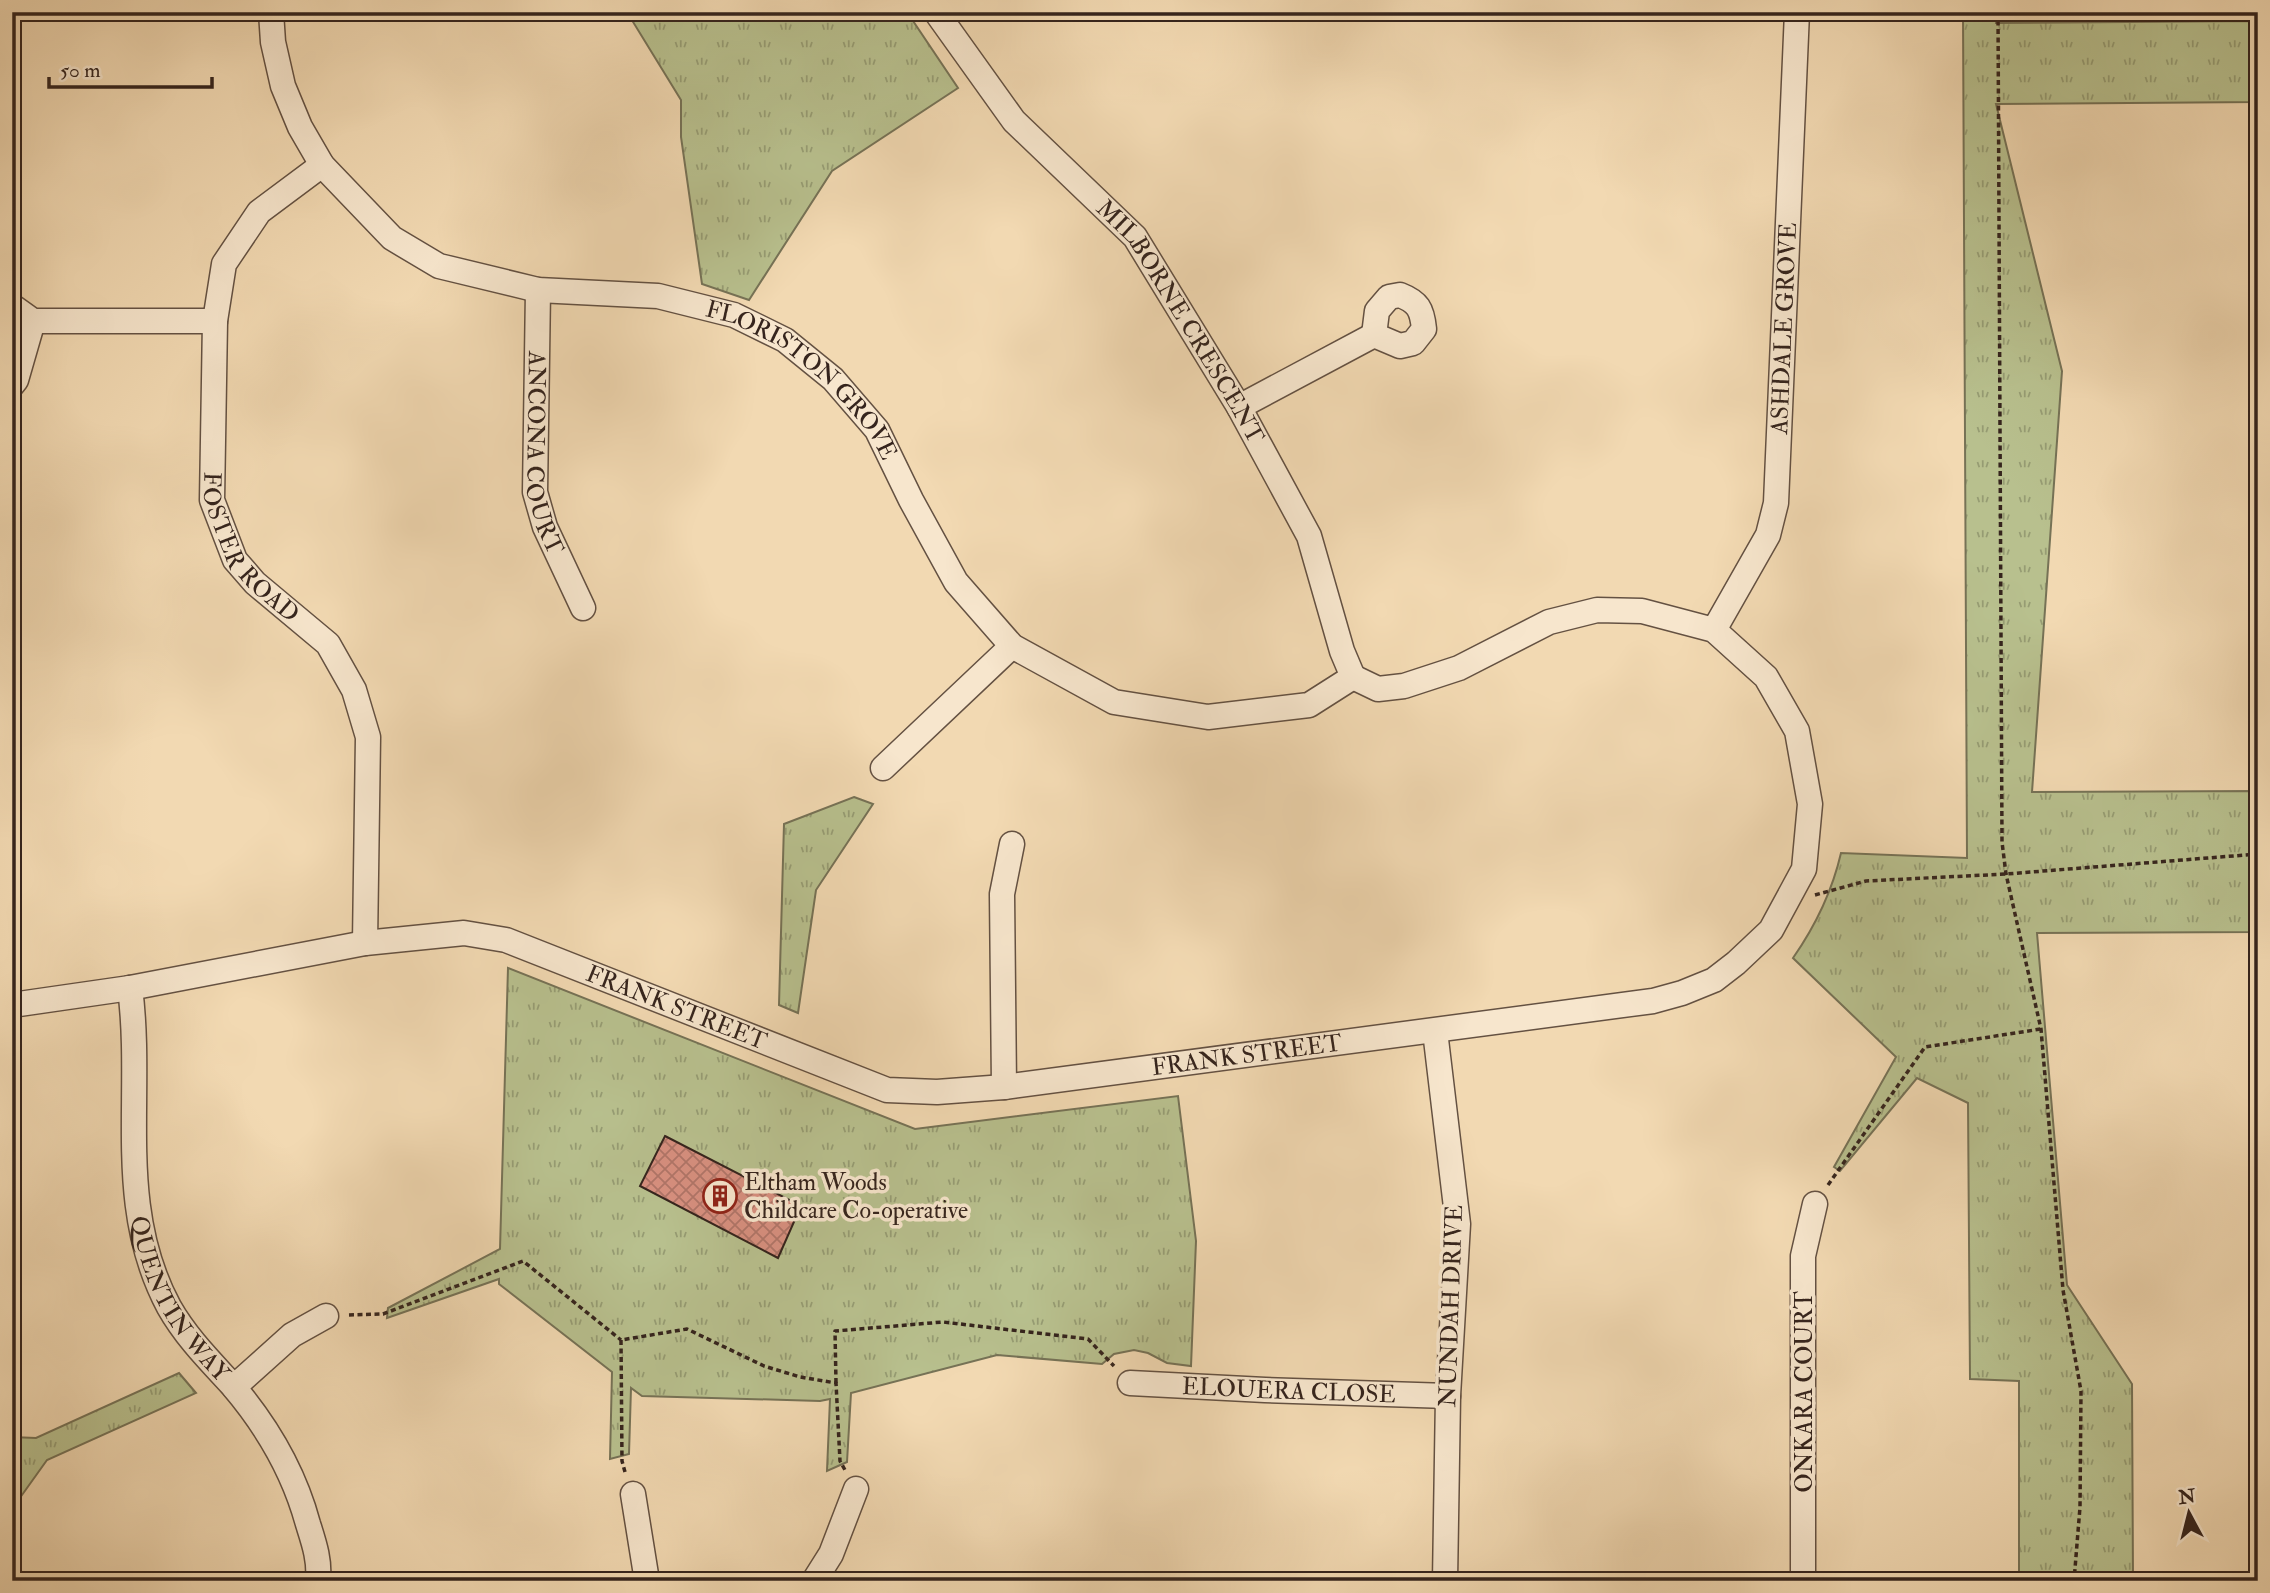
<svg xmlns="http://www.w3.org/2000/svg" width="2270" height="1593" viewBox="0 0 2270 1593" font-family="'IM FELL Double Pica',serif">
  <defs>
    <pattern id="park-tufts" width="24" height="20" patternUnits="userSpaceOnUse" patternTransform="scale(1.75)"><rect width="24" height="20" fill="#b8c08e"/><path d="M3 7l-1-3M5 7V3M7 7l1-3M15 17l-1-3M17 17v-4M19 17l1-3" fill="none" stroke="#969c73"/></pattern>
    <pattern id="building-cross-hatch" width="8" height="8" patternUnits="userSpaceOnUse" patternTransform="scale(1.75)"><rect width="8" height="8" fill="#d89080"/><path d="M0 0l8 8M0 8l8-8" fill="none" stroke="#b07568"/></pattern>
  </defs>
  <rect width="100%" height="100%" fill="#f2d9b2"/>
  <filter id="stains"><feTurbulence type="fractalNoise" baseFrequency=".00286" numOctaves="4"/><feColorMatrix values="0 0 0 0 .2 0 0 0 0 .09 0 0 0 0 .02 0 0 0 .5 -.17"/></filter>
  <radialGradient id="worn" r=".72"><stop offset=".6" stop-color="#630" stop-opacity="0"/><stop offset="1" stop-color="#630" stop-opacity=".3"/></radialGradient>
  <!-- park -->
  <g fill="url(#park-tufts)" stroke="#767256" stroke-width="2">
    <path d="M632,12H907L958,88L832,171L749,300L702,284L681,137V100L630,17Z"/>
    <path d="M1963,12H1997L1996,23L2258,21V102L1996,104L2062,371L2032,792L2258,791V932L2037,933L2067,1285L2132,1384L2133,1581H2019V1381L1970,1379L1968,1103L1917,1078L1840,1171L1834,1167L1896,1057L1793,958C1816,925 1832,892 1841,853L1967,858Z"/>
    <path d="M854,797L873,804L816,890L798,1013L779,1005L784,824Z"/>
    <path d="M508,968L915,1129L1178,1096L1196,1241L1191,1366L1167,1363L1148,1353L1134,1350L1114,1354L1102,1364L997,1355L851,1393L847,1462L827,1471L830,1399L820,1401L642,1396L631,1388L629,1454L610,1459L612,1372L499,1284V1279L387,1318L388,1308L500,1249Z"/>
    <path d="M179,1373L196,1393L47,1460L12,1509V1437L36,1438Z"/>
  </g>
  <!-- building -->
  <path fill="url(#building-cross-hatch)" stroke="#35241d" stroke-width="2" d="M665,1136L801,1206L778,1258L640,1186Z"/>
  <g fill="none" stroke-linecap="round" stroke-linejoin="round">
    <!-- minor casing -->
    <g stroke="#645142" stroke-width="27">
      <g id="minor">
        <path id="s1" d="M271,12L273,42L283,86L300,127L322,165L392,238L439,266L538,290L658,296L734,315L785,340L833,379L877,430L911,500L956,582L1012,646L1114,702L1208,717L1309,705L1353,677"/>
        <path id="s2" d="M936,12L1014,121L1135,237L1239,407L1309,536L1342,651L1353,677"/>
        <path id="s3" d="M322,165L259,212L224,264L215,321L212,500L235,560L255,583L328,644L354,690L368,737L365,943"/>
        <path id="s4" d="M538,290L535,492L545,527L583,608"/>
        <path d="M1400,295C1418,302 1422,309 1424,329L1413,343L1400,346L1374,335L1377,311L1389,297Z"/>
        <path d="M12,306L33,321H215"/>
        <path d="M12,385L16,380L33,321"/>
        <path d="M1239,407L1374,335"/>
        <path id="s5" d="M1714,630L1768,535L1776,503L1797,12"/>
        <path d="M883,768L1012,646"/>
        <path id="s6" d="M130,988C144,1097 114,1205 169,1307C186,1337 209,1360 232,1385C267,1426 294,1472 308,1524C314,1543 320,1560 318,1581"/>
        <path id="s7" d="M12,1005L130,988L365,943L464,933L506,940L887,1090L937,1092L1004,1087L1653,1001L1682,993L1714,980L1736,963L1771,930L1804,869L1810,804L1797,731L1766,677L1714,630L1642,611L1597,610L1549,622L1459,668L1404,686L1378,689L1353,677"/>
        <path d="M1435,1031L1458,1224L1448,1396L1445,1581"/>
        <path d="M1004,1087L1002,894L1012,844"/>
        <path id="s8" d="M1130,1383L1265,1390L1448,1396"/>
        <path d="M234,1387L292,1335L326,1316"/>
        <path d="M633,1494L647,1581"/>
        <path d="M814,1581L831,1554L856,1489"/>
        <path d="M1803,1581V1256L1815,1204"/>
      </g>
    </g>
    <!-- path -->
    <g stroke="#35241d" stroke-width="3.5" stroke-dasharray="5 3.5" stroke-linecap="butt">
      <path d="M1998,12L2002,842L2006,874L2041,1029L2063,1290L2081,1391L2080,1507L2074,1581"/>
      <path d="M1815,895L1866,881L2006,874L2258,854"/>
      <path d="M1828,1185L1925,1047L2041,1029"/>
      <path d="M349,1315L383,1314L523,1261L621,1340"/>
      <path d="M836,1383L835,1331L943,1322L1088,1339L1114,1366"/>
      <path d="M625,1472L622,1461L621,1340L687,1329L764,1366L800,1377L836,1383L840,1461L845,1470"/>
    </g>
    <!-- minor -->
    <use href="#minor" stroke="#f7e6cd" stroke-width="24"/>
  </g>
  <!-- icons -->
  <defs>
    <g id="building-ring" transform="scale(1.75)"><circle r="9.5" fill="#f7e6cd" stroke="#8f2418" stroke-width="1.5"/><path d="M-4-6H4V6H1V3H-1V6H-4ZM-2.5-4.3h1.7v1.8h-1.7ZM.8-4.3h1.7v1.8H.8ZM-2.5-1h1.7V.8h-1.7ZM.8-1h1.7V.8H.8Z" fill="#8f2418"/></g>
  </defs>
  <g fill-rule="evenodd">
    <use href="#building-ring" x="720" y="1196"/>
  </g>
  <g text-anchor="middle" dominant-baseline="central" stroke-width="7" stroke-linejoin="round" paint-order="stroke">
    <!-- street labels -->
    <g font-size="24" fill="#35241d" stroke="#f7e6cd">
      <text stroke="none"><textPath href="#s2" startOffset="397">MILBORNE CRESCENT</textPath></text>
      <text stroke="none"><textPath href="#s5" startOffset="317">ASHDALE GROVE</textPath></text>
      <text stroke="none"><textPath href="#s1" startOffset="714">FLORISTON GROVE</textPath></text>
      <text stroke="none"><textPath href="#s4" startOffset="164">ANCONA COURT</textPath></text>
      <text stroke="none"><textPath href="#s3" startOffset="438">FOSTER ROAD</textPath></text>
      <text stroke="none"><textPath href="#s7" startOffset="684">FRANK STREET</textPath></text>
      <text stroke="none"><textPath href="#s7" startOffset="1272">FRANK STREET</textPath></text>
      <text stroke="none"><textPath href="#s6" startOffset="322">QUENTIN WAY</textPath></text>
      <text transform="translate(1451 1306) rotate(-88)">NUNDAH DRIVE</text>
      <text stroke="none"><textPath href="#s8" startOffset="159">ELOUERA CLOSE</textPath></text>
      <text transform="translate(1804 1392) rotate(-90)">ONKARA COURT</text>
    </g>
    <!-- poi labels -->
    <g font-size="24" fill="#35241d" stroke="#f7e6cd" text-anchor="start">
      <text x="744" y="1182">Eltham Woods<tspan x="744" dy="28">Childcare Co-operative</tspan></text>
    </g>
  </g>
  <!-- margin -->
  <rect width="2270" height="1593" fill="none" stroke="#f2d9b2" stroke-width="42"/>
  <rect x="14" y="14" width="2242" height="1565" fill="none" stroke="#35241d" stroke-width="3.5"/>
  <rect x="21" y="21" width="2228" height="1551" fill="none" stroke="#35241d" stroke-width="2"/>
  <!-- north arrow -->
  <g transform="translate(2189 1513) rotate(353)" stroke="#f7e6cd" stroke-width="5" paint-order="stroke">
  <path d="M0-5L12 26L0 18L-12 26Z" fill="#35241d"/>
  <text y="-10" font-size="19" font-weight="bold" text-anchor="middle" fill="#35241d">N</text>
  </g>
  <!-- scale -->
  <path d="M49 77v10h163v-10" fill="none" stroke="#35241d" stroke-width="3.5"/>
  <text x="60" y="77" font-size="21" fill="#35241d" stroke="#f7e6cd" stroke-width="5" paint-order="stroke">50 m</text>
  <rect width="100%" height="100%" filter="url(#stains)"/>
  <rect width="100%" height="100%" fill="url(#worn)"/>
</svg>
